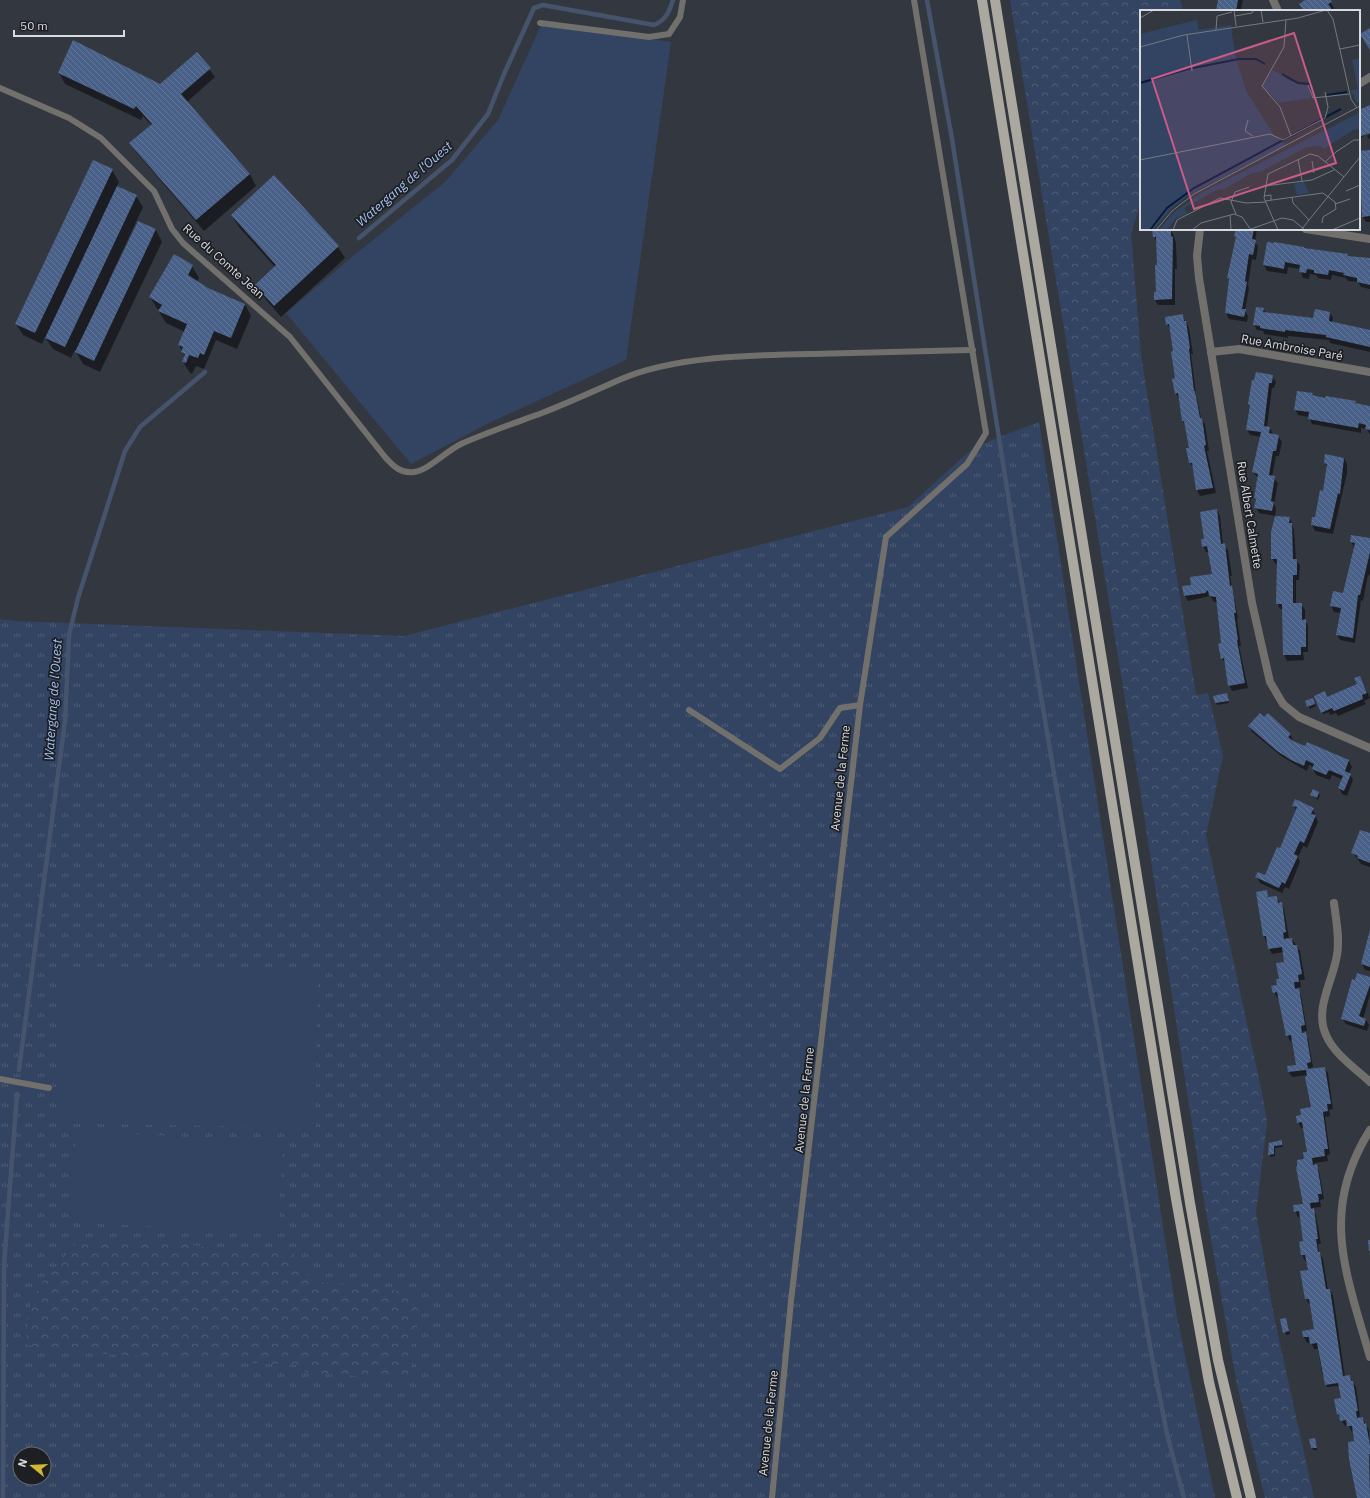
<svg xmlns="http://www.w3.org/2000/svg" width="1370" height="1498" viewBox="0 0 1370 1498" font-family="'IBM Plex Sans',sans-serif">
  <defs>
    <pattern id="grass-tufts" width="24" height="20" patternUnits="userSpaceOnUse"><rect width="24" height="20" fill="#324461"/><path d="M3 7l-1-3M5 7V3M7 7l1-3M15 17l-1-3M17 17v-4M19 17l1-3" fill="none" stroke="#4f5e77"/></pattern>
    <pattern id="forest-crowns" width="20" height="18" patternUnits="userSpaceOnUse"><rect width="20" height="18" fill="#324461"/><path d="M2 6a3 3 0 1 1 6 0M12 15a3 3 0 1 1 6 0" fill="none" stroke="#4f5e77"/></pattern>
    <pattern id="building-back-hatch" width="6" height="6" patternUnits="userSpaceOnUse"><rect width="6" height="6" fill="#496188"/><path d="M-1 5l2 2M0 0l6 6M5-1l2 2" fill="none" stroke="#627798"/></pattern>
  </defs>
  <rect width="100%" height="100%" fill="#333840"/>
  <!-- grass -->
  <path fill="url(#grass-tufts)" fill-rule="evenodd" d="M1039,422L1177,1317L1215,1498H0V619L15,621L404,636L908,507L974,447ZM20,1454H44V1478H20Z"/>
  <!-- forest -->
  <g fill="url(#forest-crowns)">
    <path d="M1010,0H1180L1183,11H1141V200L1131,234L1141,355L1196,695L1208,693L1223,756L1206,835L1263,1098L1267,1122L1256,1213L1273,1312L1314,1498H1265L1237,1385L1204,1201L1141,797Z"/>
    <path d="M80,1239H158L216,1249L278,1248L292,1251L302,1271L318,1282L417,1293L418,1321L409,1379L308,1373L296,1365L142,1357L37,1348L26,1344C27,1329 27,1311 33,1298C44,1276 65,1257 80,1239Z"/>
  </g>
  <!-- garden -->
  <g fill="#324461">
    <path d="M542,23L671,42L626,360L489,423L411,464L286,313L347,261L446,181L498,120Z"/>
    <path d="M61,967L318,971L315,1128L58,1123Z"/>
    <path d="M76,1131L283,1142L278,1233L71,1222Z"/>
  </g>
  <!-- shadow -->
  <g fill="#0007">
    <path d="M1220,0H1243L1241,8L1243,11H1218Z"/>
    <path d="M1307,0H1329L1334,8L1332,11H1305Z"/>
    <path d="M73,42L161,85L197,53L215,77L187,102L250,174L256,186L204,231L136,152L131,144L152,126L143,116L141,120L65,84L59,73Z"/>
    <path d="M1370,106V131L1359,140V111Z"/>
    <path d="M1370,134V140L1367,136Z"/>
    <path d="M1370,151V222H1366L1363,217L1362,192L1360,188L1359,152Z"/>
    <path d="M112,170L119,182L117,186L136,196L143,207L109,280L110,281L139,222L156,230L162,242L100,372L83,364L75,350L71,358L53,349L45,337L42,344L23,335L16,324Z"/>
    <path d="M232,216L338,247L345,258L281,317L263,296L256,285L275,267L239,227Z"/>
    <path d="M1153,229H1170L1173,234L1176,243L1177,269H1175V305H1158L1155,300L1157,293L1158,266L1157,242L1154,237Z"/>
    <path d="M1237,229H1257L1255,242L1258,246L1256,260L1252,259L1248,285L1249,288L1245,311L1248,316L1247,322L1229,319L1226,313L1230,282L1228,278L1237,239Z"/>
    <path d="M1268,243L1370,260V289L1361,287L1358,282L1348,281L1346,278L1332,275L1331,280L1318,278L1316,275L1310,274L1309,279L1303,278L1300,269L1288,267L1287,274L1267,271L1264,265Z"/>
    <path d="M192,266L199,278L197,282L208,289L245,304L251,316L237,349L216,340L204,369L196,366L192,374L190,373L183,362L185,357L179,345L185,332L166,323L150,297Z"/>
    <path d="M1263,309L1266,313L1314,319L1330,313L1333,318L1332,323L1370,331V352L1330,343L1329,340L1288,336V338L1264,334L1263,331L1257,330L1254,325Z"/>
    <path d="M1182,315L1189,328L1193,354H1191L1196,394L1201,418L1205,424L1209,451H1207L1216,493L1200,496L1197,490L1194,469L1190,463L1188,449H1190L1186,427L1183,421L1179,399L1176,394L1174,380L1177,379L1171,330L1167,324Z"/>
    <path d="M1272,376L1276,382L1274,388H1272L1267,427L1270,428L1273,435L1278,436L1282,442L1279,456H1276L1272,477L1278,483L1274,504L1276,508L1275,516L1259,513L1256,508L1257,502L1255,498L1258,478L1253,472L1261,437L1250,435L1247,429L1251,407L1249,404Z"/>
    <path d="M1312,394L1313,397L1355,402L1357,404L1370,406V435L1367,429L1361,428V433L1312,424L1309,417L1298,415L1295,409Z"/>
    <path d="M1344,458L1347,464V473L1333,534L1315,531L1312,525L1316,518L1324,492L1328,468L1325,463Z"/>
    <path d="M1217,510L1220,516L1223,545L1228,550L1232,576H1230L1238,618L1237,619L1241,646H1239L1248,688L1232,691L1229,685L1226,664L1222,659V644L1217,602H1214L1210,596L1188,601L1185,596L1192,586L1213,574L1209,552H1206L1203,546Z"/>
    <path d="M1290,518L1294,530L1296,560L1300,565L1299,580H1296V604H1301L1305,610V620L1308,626V652H1303L1304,660L1287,661L1284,655L1283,609H1280L1277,603L1278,564H1276L1272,559Z"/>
    <path d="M1370,540V573L1369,576L1368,575L1363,601L1361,600L1355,643L1340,640L1337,635L1341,613L1334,612L1331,606L1344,594L1354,547L1351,542Z"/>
    <path d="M1363,683L1370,698L1364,701L1366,704L1338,716L1336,713L1330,715L1329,712L1323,714L1322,712L1324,693L1328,698Z"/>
    <path d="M1228,697L1229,703L1217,705L1216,703Z"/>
    <path d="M1314,702L1316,706L1310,709L1308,706Z"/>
    <path d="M1264,718L1290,734L1293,740L1292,741L1305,747L1307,744L1349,761L1352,767L1349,773L1353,780L1347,796L1342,794L1339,788L1343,780L1332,775L1330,780L1316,775L1313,769L1314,767L1309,765L1307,771L1296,765L1281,756L1252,732L1249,726Z"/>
    <path d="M1313,791L1320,795L1318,800L1311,795Z"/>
    <path d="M1294,806L1313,809L1318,822L1307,848L1303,846L1298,858L1300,862L1289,889L1285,887L1282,893L1260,883L1257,877L1266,876L1280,850L1296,810Z"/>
    <path d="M1370,835V867L1361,864L1353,853Z"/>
    <path d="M1266,891L1269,898L1276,897L1284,909L1289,938H1285V940L1292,939L1300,951L1305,980H1300L1301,987L1297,988L1301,995L1307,1031H1303L1308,1039L1313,1067L1306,1069L1307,1070L1324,1068L1328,1073L1333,1109L1329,1110L1330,1116L1325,1117L1330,1154L1327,1155L1328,1161L1314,1163L1319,1171L1324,1199L1320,1200L1321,1207L1312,1208L1316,1215L1321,1244H1318L1319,1252L1323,1259L1328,1290H1330L1333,1295L1345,1377L1349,1376L1356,1387L1360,1417H1358V1419L1362,1418L1369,1430L1370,1498H1358L1353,1431L1352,1432L1348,1425L1345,1426L1338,1414L1342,1399L1340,1388L1337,1386L1327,1387L1322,1373L1318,1349H1314L1311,1342L1307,1343L1304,1337L1303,1332L1315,1330L1311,1304H1309L1306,1299L1309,1271L1307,1260L1305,1261L1302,1255L1300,1243L1304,1242L1300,1217H1298L1295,1211L1304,1205L1305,1160L1308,1152L1304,1128H1301L1298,1122L1302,1116L1312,1108L1307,1075L1292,1077L1289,1072L1297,1066L1293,1040L1290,1041L1287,1035L1279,997L1277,998L1274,992L1278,986L1286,963L1284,952L1272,954L1264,936Z"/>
    <path d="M1370,934V971L1365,970L1362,964Z"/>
    <path d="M1370,978V995L1363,1019L1366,1020L1369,1025L1367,1031L1346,1024L1342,1019Z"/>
    <path d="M1281,1142L1283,1147L1275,1148V1156L1270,1157V1143Z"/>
    <path d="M1281,1320L1287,1322L1290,1334L1286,1335Z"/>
    <path d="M1310,1440L1316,1442L1317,1450H1313Z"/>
  </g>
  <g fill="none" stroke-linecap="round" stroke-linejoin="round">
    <!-- stream -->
    <g stroke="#45546c" stroke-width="4.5">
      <path d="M927,0L952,139L1019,565L1151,1352L1167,1434L1184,1498"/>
      <path d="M359,238L452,160L488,114L504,74L534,8L543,5L654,25C666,20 669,12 673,0"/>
      <path d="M19,1070L65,721L69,635L78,598L125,451L140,427L205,372"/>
      <path d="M3,1498L4,1265L17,1094"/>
    </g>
  </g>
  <!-- building -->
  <g fill="url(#building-back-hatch)">
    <path d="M1218,0H1238L1236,11H1216Z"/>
    <path d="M1305,0H1331L1332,2L1328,4L1333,11H1304L1299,4Z"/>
    <path d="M1370,28V50L1360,34Z"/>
    <path d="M73,40L160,84L197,52L211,68L181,94L250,174L196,220L129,143L152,124L136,106L134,109L58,73Z"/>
    <path d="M1370,105V133L1359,137V110Z"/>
    <path d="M1370,150V216L1362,217L1361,195V188H1359V151Z"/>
    <path d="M93,160L113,169L35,333L15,324Z"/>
    <path d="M274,175L339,246L274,306L255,285L276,265L231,215Z"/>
    <path d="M117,186L137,195L65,347L45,338Z"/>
    <path d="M138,221L156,229L94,361L75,352Z"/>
    <path d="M1152,229H1171V236L1173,237L1172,299L1154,300V292H1156L1155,265H1157L1156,237H1153Z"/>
    <path d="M1236,229H1254L1252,239L1256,240L1253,255L1249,254L1245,281L1247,282L1242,309H1246L1244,317L1225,313L1229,279L1227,278L1236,237L1234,236Z"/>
    <path d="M1267,242L1274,243V242L1304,247V248L1348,254L1347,256L1370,258V285L1357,282V278L1343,275L1344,273L1329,270L1328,275L1314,273V270L1307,269L1306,273L1299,272L1300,265L1285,262L1284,269L1263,265Z"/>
    <path d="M174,254L193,265L188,275L208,288L245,304L231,338L214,331L204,355L200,353L198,358L189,355L186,363L182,362L185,354L181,352L183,347L178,345L187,324L158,311L162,305L149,297Z"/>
    <path d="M1256,307L1264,308L1263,312L1313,318L1315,309L1330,312L1329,321L1370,330V347L1326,337V335L1285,330V332L1260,328V326L1253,325Z"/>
    <path d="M1183,314L1184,321H1186L1190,348L1189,349L1194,391H1195L1200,418H1202L1206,445L1204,446L1213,488L1196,490L1192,463H1189L1186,448H1189L1184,421H1182L1178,393L1175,394L1172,379L1175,378L1171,352L1173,351L1169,324L1166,325L1165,317Z"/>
    <path d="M1256,372L1273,375L1272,383H1269L1264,426L1270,427L1269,433L1279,435L1276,451H1273L1269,475L1275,476L1271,501L1274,502L1272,511L1254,508L1256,499L1254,498L1258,474L1252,472L1261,432L1246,430L1250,405L1248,404L1252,380H1254Z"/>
    <path d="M1297,391L1313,393L1312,395L1325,398L1326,396L1356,401L1355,403L1370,406V430L1365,429L1366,425L1359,423L1358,428L1308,419L1309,412L1294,410Z"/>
    <path d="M1325,454L1344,458L1340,494L1338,493L1330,529L1311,525L1312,517H1315L1320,490L1323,491L1327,464L1324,463Z"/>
    <path d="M1217,509L1221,544L1225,543L1230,586L1232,585L1236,613H1234L1238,640L1237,641L1245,683L1228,686L1224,658L1221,659L1218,644L1221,643L1216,597L1209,596L1208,590L1205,593L1184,596L1182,586L1191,585L1190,577L1212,574L1207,546L1202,547L1201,539H1204L1200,512Z"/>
    <path d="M1275,516L1290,517L1289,523H1292L1293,559H1297V575H1293V603H1302V620L1306,619V647H1301V655H1283L1282,604H1276L1277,559H1271V532Z"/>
    <path d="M1351,535L1370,538V552L1360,595H1358L1353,638L1336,635L1341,608L1330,606L1333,591L1343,593L1355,543L1350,542Z"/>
    <path d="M1360,676L1367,693L1362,695L1363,699L1334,711L1332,708L1321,713L1314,696L1325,691L1327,697L1357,684L1354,678Z"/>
    <path d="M1227,693L1229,701L1215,703L1213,696Z"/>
    <path d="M1313,698L1315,704L1307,707L1305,701Z"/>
    <path d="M1260,713L1264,717L1268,713L1291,734L1288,737L1293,741L1305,746L1307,742L1349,760L1345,771L1351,774L1344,791L1338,788L1343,776L1329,770L1326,775L1312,769L1314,764L1306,760L1304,766L1291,760L1277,751L1248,726Z"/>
    <path d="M1313,789L1319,792L1317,798L1310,795Z"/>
    <path d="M1295,799L1314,808L1311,814L1316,815L1304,843L1300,841L1294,854L1298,856L1285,884L1282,882L1279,888L1255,877L1258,872L1265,875L1277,847L1280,848L1297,807L1292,806Z"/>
    <path d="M1360,830L1370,833V863L1357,858L1358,856L1351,853Z"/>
    <path d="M1267,890L1268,897L1277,896L1278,903L1282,902L1286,932L1283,933L1284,939L1292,938L1293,945H1297L1302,974L1298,975L1299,982H1294L1295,989L1299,988L1305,1025L1301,1026L1302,1033L1306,1032L1311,1062L1307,1063L1308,1069L1325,1067L1331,1104H1327L1328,1111L1323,1112L1328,1149H1324L1325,1156L1312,1158L1313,1165L1317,1164L1322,1194H1318L1319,1202L1310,1203L1311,1209L1314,1208L1318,1239H1316L1318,1252H1320L1326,1289H1330L1343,1376L1350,1375L1351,1381H1353L1358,1411H1356L1357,1418L1363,1417L1364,1424L1366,1423L1370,1446V1454H1369L1370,1498H1357L1349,1459L1348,1442L1354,1441L1352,1426H1347L1346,1420L1340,1421L1339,1414L1337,1415L1334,1399L1341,1398L1338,1383L1325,1385L1317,1343L1310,1344L1309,1337H1303L1302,1331L1314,1329L1309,1299H1305L1300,1271L1308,1270L1305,1255H1301L1299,1242L1303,1241L1299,1211L1294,1212L1293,1205L1303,1204L1296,1167H1297V1160L1304,1159L1303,1152H1307L1302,1122L1297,1123L1296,1116L1301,1115L1300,1109L1311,1107L1305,1077L1307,1076L1306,1070L1288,1072L1287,1066L1296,1065L1291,1035L1286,1036L1277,992L1273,993L1271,986L1277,985L1276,979H1279L1276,963L1284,962L1282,947L1268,949L1266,936H1263L1256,892Z"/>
    <path d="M1370,930V967L1361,964Z"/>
    <path d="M1357,973L1370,977V985L1359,1016L1366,1019L1364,1026L1341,1019L1352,979L1355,980Z"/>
    <path d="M1282,1140V1145L1274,1146V1154L1268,1155L1269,1143Z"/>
    <path d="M1368,1240H1370V1251H1369Z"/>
    <path d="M1286,1318L1289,1331L1283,1333L1280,1319Z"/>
    <path d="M1315,1438L1317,1448H1311L1309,1439Z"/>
  </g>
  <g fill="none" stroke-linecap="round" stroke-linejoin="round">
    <!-- service -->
    <g stroke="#71706c" stroke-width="6">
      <path d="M540,23L649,37L669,34L680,17L683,0"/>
      <path d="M0,88L69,118L101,138L154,191L172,229L183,243L290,337L385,457C393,466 401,474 414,472C429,470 446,451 461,444C488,432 515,423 542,413C568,403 594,391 619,380C673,356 753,355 812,354C865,353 919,351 973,350"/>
      <path d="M689,710L780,769L820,738L840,708L860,705"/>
      <path d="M0,1079L49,1088"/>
      <path d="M772,1498L791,1301L860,705L886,537L967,464L986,433L914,0"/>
    </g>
    <!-- minor -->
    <g stroke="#71706c" stroke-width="8">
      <path d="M1273,0L1278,11"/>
      <path d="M1359,84L1370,77"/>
      <path d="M1200,229L1197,256L1199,278L1252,603L1270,682L1283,704L1299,717L1370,748"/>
      <path d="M1306,229L1370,239"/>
      <path d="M1211,352L1239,349L1370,372"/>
      <path d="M1334,903C1336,920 1340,938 1337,955C1333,981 1314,1009 1326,1035C1334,1054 1355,1068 1370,1082"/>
      <path d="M1370,1130C1319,1211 1346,1273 1370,1357"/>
    </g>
    <!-- primary -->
    <g stroke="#aaa89f" stroke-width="10">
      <path d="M982,0L1176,1199L1209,1382L1237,1498"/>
      <path d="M995,0L1190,1203L1218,1360L1251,1498"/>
    </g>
  </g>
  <g text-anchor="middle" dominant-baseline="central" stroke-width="3.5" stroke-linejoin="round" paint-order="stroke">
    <!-- street labels -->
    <g font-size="12" fill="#d7dadf" stroke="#1d1f23">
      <text transform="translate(224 261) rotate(42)">Rue du Comte Jean</text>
      <text transform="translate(1292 347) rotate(10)">Rue Ambroise Paré</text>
      <text transform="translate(1250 515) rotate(81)">Rue Albert Calmette</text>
      <text transform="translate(840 778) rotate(-84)">Avenue de la Ferme</text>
      <text transform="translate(804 1100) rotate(-84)">Avenue de la Ferme</text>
      <text transform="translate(768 1423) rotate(-84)">Avenue de la Ferme</text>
    </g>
    <!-- water labels -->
    <g font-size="13" font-style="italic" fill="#a1c0f3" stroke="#1d1f23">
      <text transform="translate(404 184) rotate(-41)">Watergang de l'Ouest</text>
      <text transform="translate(53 700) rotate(-86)">Watergang de l'Ouest</text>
    </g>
  </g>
  <!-- overview -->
  <g transform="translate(1140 10)">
    <rect width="220" height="220" fill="#333840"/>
    <path d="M57,10L58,20L91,15L95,44L106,81L134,125L146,135L47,186L32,198L13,220H0V24ZM220,48V91L217,93L211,80L218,79L212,50ZM220,105V119L213,120L196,131L194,126L203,120L201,115Z" fill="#324461"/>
    <path d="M57,10L58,21L24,29L22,27L20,31L9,34L6,23ZM47,27L49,56L33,59L12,37ZM10,37L30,59L31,61L10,67L5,39ZM32,66L39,69L41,76L44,89L42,93L44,102L41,103L36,104L27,68ZM219,103L220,105L201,115L203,120L194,126L196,131L184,139L181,136L167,137L120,162L112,163L86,178L77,180L44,198L47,204L36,208L27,220H19L33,203L61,183ZM164,172L169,183L157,185L154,174Z" fill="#324461"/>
    <path d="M64,59L71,83L56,88L49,63ZM133,60L150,71L168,75L171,88L139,93L122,76ZM49,65L54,85L45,87L40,67Z" fill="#324461"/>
    <path fill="none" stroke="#061a3b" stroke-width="2" d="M53,58L99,49H116L125,54M142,64L158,73L170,74L171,80M0,73L51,58M187,85L207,82M10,220L27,198L54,178L201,99"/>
    <path fill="none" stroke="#757980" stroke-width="1" d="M94,0L96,16M121,0L123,12M187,0L193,9L211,89L217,98M95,6L112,3L114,0M0,8L14,0M146,10L144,37L122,76L140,97L151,126M76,20L77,6L92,2M47,25L52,61M0,37L44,25L158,8L186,0M200,39L220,35M168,75L173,88L209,84M108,110L105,121L113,126M158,149L162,171M0,150L130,124L143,130L185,108L188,97L185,82M172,151L174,163M185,152L196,142L214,130H220M125,176L172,170L194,160M206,181L220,175M124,186L131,185V190M152,187L153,193L169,210M125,191L183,183L195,192L196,199L183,207L182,213M195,194L210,189M96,204L91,192L95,182L109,177M90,205L91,219M16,220L32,201L54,184L220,96M33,220L37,210L80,188L106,193L126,192M52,220L61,213L94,204L102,207L111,220M108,220L142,208L153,210L165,220M138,220L124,188L128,164L170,144L178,146L204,167M161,220L220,147M192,220L220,208"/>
    <path fill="#c95c89" fill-opacity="0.15" stroke="#c95c89" stroke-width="2" d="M154,23L196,153L54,199L12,69Z"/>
    <rect width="220" height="220" fill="none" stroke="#d7dadf" stroke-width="2"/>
  </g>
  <!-- north arrow -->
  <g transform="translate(32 1466) rotate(288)"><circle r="19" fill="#1d1f23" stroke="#676a6e"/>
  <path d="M0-3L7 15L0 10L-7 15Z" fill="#d2b736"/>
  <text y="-6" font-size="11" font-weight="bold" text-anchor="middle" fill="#d7dadf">N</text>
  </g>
  <!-- scale -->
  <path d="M14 30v6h110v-6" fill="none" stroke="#d7dadf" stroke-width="2"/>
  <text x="20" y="30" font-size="12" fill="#d7dadf" stroke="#1d1f23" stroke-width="3" paint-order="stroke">50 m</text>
</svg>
